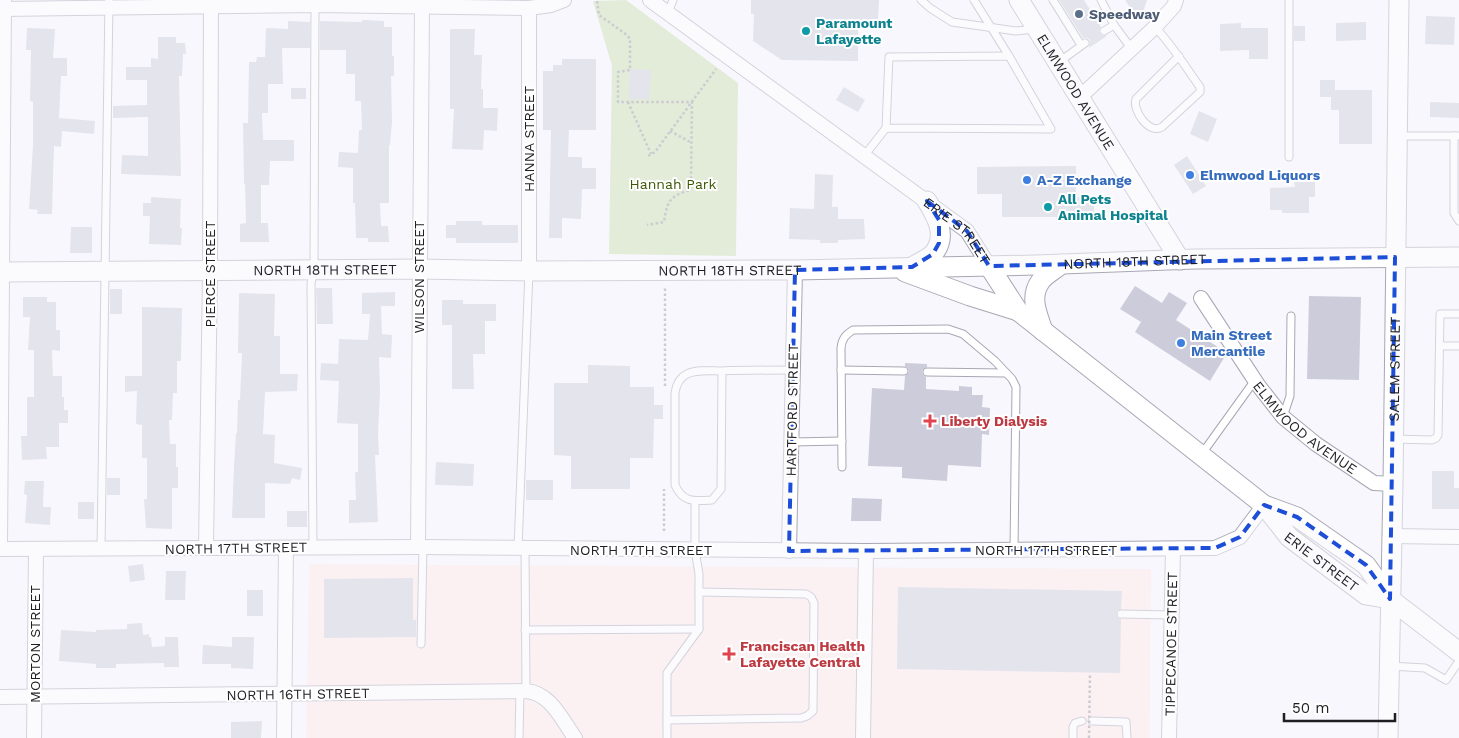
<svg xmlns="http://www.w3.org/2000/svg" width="1459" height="738" viewBox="0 0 1459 738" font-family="'Work Sans',sans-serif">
  <rect width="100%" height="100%" fill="#f8f7fd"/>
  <!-- medical -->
  <path fill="#fee8e7" d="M309,564L1151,569L1150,738H306Z"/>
  <!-- green -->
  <path fill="#c7dead" d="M626,0L738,83L736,256L609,254L612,66L593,1Z"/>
  <!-- building -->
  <g fill="#cdccda">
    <path d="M751,0H879L878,21L858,20V61L782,60L753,41L754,14H751Z"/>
    <path d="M1059,0H1084L1101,27L1099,31L1100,34L1107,36L1089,48L1090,40L1087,38H1083Z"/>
    <path d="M1125,0H1147L1143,12L1136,16Z"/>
    <path d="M1426,16L1455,17L1454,45L1425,44Z"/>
    <path d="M362,20L384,21V27H392V56H394V76H391L392,122L390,145H389V203H380L381,226H388L389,242H368V238H356L355,203H353V168L338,167L339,152L358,153L359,130H362L361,101H355V74H346V50H320V21L362,22Z"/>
    <path d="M288,21L310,22V48H282L283,84H268V113H262L263,140H294V161H270L269,185H261V223H268L269,242H240V224L246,223L245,184H244L243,123H248L249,62H256L257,57H265L266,28L288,29Z"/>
    <path d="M1366,22V40L1336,41V23Z"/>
    <path d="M1241,23V28H1268V59H1249V50L1220,51V24Z"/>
    <rect x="1294" y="26" width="11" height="15"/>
    <path d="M27,28L55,29L53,58H67V76H61L59,118L95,121L94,134L62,131L61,147L54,146L52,214H37L38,210L29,209L33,146V102L30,101L31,50H26Z"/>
    <path d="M450,29H475L474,55H482L481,89H483V108H498L497,131L484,130L483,150L452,149L454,109H450Z"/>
    <path d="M158,37H176V43H185L186,54H183L182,76H179L181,176L121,174L122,155L148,156V117L113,118V106L147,105V80H126V67H151V58L158,59Z"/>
    <path d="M562,59H596V130H569L568,157H582V168H596V189H582L581,219L562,218V238H549L551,130H543V71H553V65H562Z"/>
    <path d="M630,69L651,70L649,99H629Z"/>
    <path d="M1320,80H1335V90H1372V144H1339V110H1331V97H1320Z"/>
    <path d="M844,87L865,100L858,112L836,100Z"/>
    <rect x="291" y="88" width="15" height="11"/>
    <path d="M1430,102L1459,103V118L1430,117Z"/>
    <path d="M1199,111L1217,119L1208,142L1190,134Z"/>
    <path d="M1187,156L1206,186L1193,194L1174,165Z"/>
    <path d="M1076,166V197H1094V217L1071,216L1070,221H1056V217H1002V194H977V167Z"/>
    <path d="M815,174L833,175L832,207H838V219H864L865,239L838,240V243H820V240L789,239L790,208L814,209Z"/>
    <path d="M1294,182H1315V197H1309V213H1282V210H1270V188L1295,187Z"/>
    <path d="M151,197L181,199L180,228H182L181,245L149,244L150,216H143V203H151Z"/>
    <path d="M456,221H482V225H518V243H456V238H446V225H456Z"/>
    <path d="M71,227H92V253H70Z"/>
    <path d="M1135,286L1162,303L1169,292L1187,303L1176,320L1227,353L1210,381L1135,332L1141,322L1120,309Z"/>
    <path d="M316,288H332L333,324H317Z"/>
    <rect x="110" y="289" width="12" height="25"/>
    <path d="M395,292V306H381L382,334L392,335L391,358L379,357L380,391L378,435L379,455H375L378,522L349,523V500H356L355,472H358V424L337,423L339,381L320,380L321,363L338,364L339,339L368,340L370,314H362V293Z"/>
    <path d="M239,293L275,294L274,336H280V374H298L297,391L265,392L263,434L275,435L274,463L302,468L300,480L292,478L290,484L265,483V518H232L234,466L236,433H237L238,400H240L242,353H238Z"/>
    <path d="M1309,296L1361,297L1359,380L1307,379Z"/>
    <path d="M23,297H47V302H56V330H60V351L52,350L53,376H62V397H64V410H68V423H59V447H46L47,459L22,460L21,436H27V397H34V350H28L30,317H23Z"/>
    <path d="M442,300H463V304H496V321H485V354H473L474,389H452V325H442Z"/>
    <path d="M142,307L182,308L181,361H177V393H173L172,420H169L170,444H176V467H178V488H172V529L146,528L144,499H147V458H142V425L136,424L137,391L125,392V376H142Z"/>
    <path d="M905,363L927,364V367L922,371L923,375L926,377V389L959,391V386L972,387V395H983L982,407L990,408L989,435L982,434L981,467L948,465L947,481L902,478V467L868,466L872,388L904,390L905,376L909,372L908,368L905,366Z"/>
    <path d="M588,365L630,366V387H654V405H663V419H654L653,458H630V489H571V456L554,455V383H588Z"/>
    <path d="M436,462L474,464L473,486L435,485Z"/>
    <path d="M1432,471H1454V488H1459V509H1432Z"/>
    <rect x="107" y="478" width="13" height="17"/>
    <rect x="526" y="480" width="27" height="20"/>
    <path d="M25,481H44L43,507H51L50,525L25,523L27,495L24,494Z"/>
    <path d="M852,498L882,499L881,521H851Z"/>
    <rect x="78" y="502" width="16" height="17"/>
    <rect x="287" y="511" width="20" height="16"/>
    <path d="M143,564L145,580L130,582L128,566Z"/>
    <path d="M166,571H186L185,600H165Z"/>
    <path d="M413,578V620H416V637L324,638V579Z"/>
    <path d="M898,587L1122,591L1121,609L1117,611L1116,614L1118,618L1121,619L1120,673L897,669Z"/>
    <rect x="247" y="590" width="16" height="26"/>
    <path d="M142,623L143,635L149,634V637H151L152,647L165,646V637H178L179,667H164V663L116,664V668H96V664L59,661L61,630L96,632V630L127,629V624Z"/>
    <path d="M232,637H254L253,669L231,668V664H202L203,645L232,647Z"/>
    <path d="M262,721L261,738H231V722Z"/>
  </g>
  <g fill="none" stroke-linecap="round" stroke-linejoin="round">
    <!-- lane casing -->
    <g stroke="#a8a7b4" stroke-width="9">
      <g id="lane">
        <path d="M921,0L930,8L952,22L1016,31L1035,29"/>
        <path d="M974,0L1009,56"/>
        <path d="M1053,0L1081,45"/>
        <path d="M1101,0L1114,25L1131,48"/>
        <path d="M668,13L673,0"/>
        <path d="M1155,27C1172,45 1185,66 1200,87V92L1162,127C1149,135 1132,110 1136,99L1179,56"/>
        <path d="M1104,31L1114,25"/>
        <path d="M1059,62L1085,43"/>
        <path d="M1399,136H1459"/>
        <path d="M1454,136V213L1459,221"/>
        <path d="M864,156L886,128L1051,129L1009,56L889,57L886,128"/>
        <path d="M1289,157V0"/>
        <path d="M1440,346H1459"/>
        <path d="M841,370L904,371"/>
        <path d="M722,371L721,489L712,500C694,501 683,503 675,485V393C676,385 679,378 687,374C697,369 711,371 722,371C746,370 769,370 793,370"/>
        <path d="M927,372L1006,373"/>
        <path d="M1283,417L1290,396L1291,316"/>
        <path d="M1394,439L1432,440L1436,438L1438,435L1440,314H1459"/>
        <path d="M792,442L842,441"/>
        <path d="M1201,455L1255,380"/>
        <path d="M842,467L841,348C842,339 845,335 853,330L948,329L963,334L995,361L1012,379L1016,387L1014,550"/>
        <path d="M313,547L311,283L314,270L315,5"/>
        <path d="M518,548L529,271"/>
        <path d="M101,549L109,0"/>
        <path d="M525,549L526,691"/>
        <path d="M1121,614L1171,615"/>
        <path d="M525,630L699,629"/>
        <path d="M421,644L423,547"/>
        <path d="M1389,666L1425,668L1446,680L1459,661"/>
        <path d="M667,720L801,718L807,716L813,711L814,603L811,597L806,594L699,592"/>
        <path d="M1092,721L1126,722L1127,738"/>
        <path d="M519,738L520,691"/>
        <path d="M667,738V673L699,629V574L695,550V501"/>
        <path d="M1073,738V727L1075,723L1082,721"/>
      </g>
    </g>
    <!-- street casing -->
    <g stroke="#a8a7b4" stroke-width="16">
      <g id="street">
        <path id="s1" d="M650,0L967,231L989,266"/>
        <path d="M0,9L315,5L529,8L551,5L564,0"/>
        <path d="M1080,97L1155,27L1174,6L1176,0"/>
        <path d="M529,271V8"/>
        <path id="s2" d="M1201,298L1258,385L1283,417L1316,444L1374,483L1393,484"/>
        <path d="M1391,536L1459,537"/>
        <path d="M418,547L422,6"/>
        <path d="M206,548L210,271L211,0"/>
        <path d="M0,549L418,547L866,551L1215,548L1240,537L1264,505"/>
        <path d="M0,549L4,0"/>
        <path d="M789,551L795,270"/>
        <path d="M0,697L526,691C551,693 562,720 575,738"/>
        <path d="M34,738L36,550"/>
        <path d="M284,738L286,548"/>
        <path d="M863,738L866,551"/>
        <path d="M1169,738L1173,549"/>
      </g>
    </g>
    <!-- secondary casing -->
    <g stroke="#a8a7b4" stroke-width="21">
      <g id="secondary">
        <path id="s3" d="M1019,0L1180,260"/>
        <path id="s4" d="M989,266L1018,311L1264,505L1289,537L1366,595L1390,599"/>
        <path d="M912,267C918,263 928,259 933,254C948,237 937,217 927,201"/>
        <path id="s5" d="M0,272L419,269L529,271L795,270L1036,265L1195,259L1459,257"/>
        <path d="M905,272L970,296L1018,311"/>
        <path d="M1043,331C1038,315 1029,298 1040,282C1044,275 1055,270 1061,264"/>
        <path d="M1264,505L1297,517L1366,565L1390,599L1459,652"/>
        <path id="s6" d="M1388,738L1393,484L1399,0"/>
      </g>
    </g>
    <!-- path -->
    <g stroke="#97969c" stroke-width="2.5" stroke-dasharray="2.5 2.5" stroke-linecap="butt">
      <path d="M597,1L599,15L627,35L630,39V70L618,72V102H692L691,182L690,190C669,196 667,202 664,222L647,225"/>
      <path d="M628,102L651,154"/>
      <path d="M670,131L692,143"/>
      <path d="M648,156L655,152L716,69"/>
      <path d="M665,386V286"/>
      <path d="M664,531V489"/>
    </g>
    <!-- lane -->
    <use href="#lane" stroke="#fff" stroke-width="7"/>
    <!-- street -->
    <use href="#street" stroke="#fff" stroke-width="14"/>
    <!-- secondary -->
    <use href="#secondary" stroke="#fff" stroke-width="19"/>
    <!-- path-bridge -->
    <path stroke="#97969c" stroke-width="2.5" stroke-dasharray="2.5 2.5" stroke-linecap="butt" d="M1089,738L1090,673"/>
  </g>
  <!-- marked area -->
  <path d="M0 0H1459V738H0ZM927,201L967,231L989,266L1395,257L1390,599L1366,565L1297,517L1264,505L1240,537L1215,548L789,551L795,270L912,267L933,254L939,243V220Z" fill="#f8f7fd" fill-opacity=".55" fill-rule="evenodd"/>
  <path fill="none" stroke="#1d4ed8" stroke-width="4" stroke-dasharray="10 6" stroke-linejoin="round" d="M927,201L967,231L989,266L1395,257L1390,599L1366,565L1297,517L1264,505L1240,537L1215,548L789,551L795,270L912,267L933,254L939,243V220Z"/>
  <!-- markers -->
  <circle fill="#5c6f8a" stroke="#fff" stroke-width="2" cx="1079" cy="14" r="5"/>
  <g fill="#0f9aa8" stroke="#fff" stroke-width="2">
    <circle cx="806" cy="31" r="5"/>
    <circle cx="1048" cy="207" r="5"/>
  </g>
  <g fill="#3f7fe0" stroke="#fff" stroke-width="2">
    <circle cx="1190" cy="175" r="5"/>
    <circle cx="1027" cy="180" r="5"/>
    <circle cx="1181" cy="343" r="5"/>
  </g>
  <g fill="#e0444e" stroke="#fff" stroke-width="2">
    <path d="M927.5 413.5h5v5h5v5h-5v5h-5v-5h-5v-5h5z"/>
    <path d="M726.5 646.5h5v5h5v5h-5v5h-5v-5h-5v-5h5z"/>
  </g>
  <g text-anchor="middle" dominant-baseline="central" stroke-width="4" stroke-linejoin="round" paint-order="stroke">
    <!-- service labels -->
    <g font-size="14" font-weight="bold" fill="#4e5e75" stroke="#fff" text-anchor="start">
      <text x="1089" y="14">Speedway</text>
    </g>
    <!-- culture labels -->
    <g font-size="14" font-weight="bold" fill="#0d838f" stroke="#fff" text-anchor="start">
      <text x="816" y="23">Paramount<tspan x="816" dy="16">Lafayette</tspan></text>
      <text x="1058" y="199">All Pets<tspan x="1058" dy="16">Animal Hospital</tspan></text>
    </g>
    <!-- street labels -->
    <g font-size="14" fill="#1e1e23" stroke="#fff">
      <text stroke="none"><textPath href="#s3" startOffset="108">ELMWOOD AVENUE</textPath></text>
      <text transform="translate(529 139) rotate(-90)">HANNA STREET</text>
      <text stroke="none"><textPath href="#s1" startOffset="385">ERIE STREET</textPath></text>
      <text stroke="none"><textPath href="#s5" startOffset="1135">NORTH 18TH STREET</textPath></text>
      <text stroke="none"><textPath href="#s5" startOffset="325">NORTH 18TH STREET</textPath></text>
      <text stroke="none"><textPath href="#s5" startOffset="730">NORTH 18TH STREET</textPath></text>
      <text transform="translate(210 274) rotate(-90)">PIERCE STREET</text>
      <text transform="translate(419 277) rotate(-90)">WILSON STREET</text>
      <text stroke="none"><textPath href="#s6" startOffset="369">SALEM STREET</textPath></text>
      <text transform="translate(792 410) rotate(-89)">HARTFORD STREET</text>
      <text stroke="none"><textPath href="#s2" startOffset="168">ELMWOOD AVENUE</textPath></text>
      <text transform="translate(236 548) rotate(-1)">NORTH 17TH STREET</text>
      <text x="641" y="550">NORTH 17TH STREET</text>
      <text x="1046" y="550">NORTH 17TH STREET</text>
      <text stroke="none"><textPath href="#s4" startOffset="448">ERIE STREET</textPath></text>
      <text transform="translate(35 644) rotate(-90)">MORTON STREET</text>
      <text transform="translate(1171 644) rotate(-89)">TIPPECANOE STREET</text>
      <text transform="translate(298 694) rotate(-1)">NORTH 16TH STREET</text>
    </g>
    <!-- shop labels -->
    <g font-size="14" font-weight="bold" fill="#366cbe" stroke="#fff" text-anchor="start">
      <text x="1200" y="175">Elmwood Liquors</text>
      <text x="1037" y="180">A-Z Exchange</text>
      <text x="1191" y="335">Main Street<tspan x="1191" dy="16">Mercantile</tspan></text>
    </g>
    <!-- park labels -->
    <g font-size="14" fill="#3c5806" stroke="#fff">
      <text x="673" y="184">Hannah Park</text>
    </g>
    <!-- health labels -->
    <g font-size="14" font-weight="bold" fill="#be3a42" stroke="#fff" text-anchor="start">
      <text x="941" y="421">Liberty Dialysis</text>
      <text x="740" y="646">Franciscan Health<tspan x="740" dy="16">Lafayette Central</tspan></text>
    </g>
  </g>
  <!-- scale -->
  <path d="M1284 713v8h111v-8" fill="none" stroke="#1e1e23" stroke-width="2.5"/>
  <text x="1292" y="713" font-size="15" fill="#1e1e23" stroke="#ffffff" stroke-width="4" paint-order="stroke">50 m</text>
</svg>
